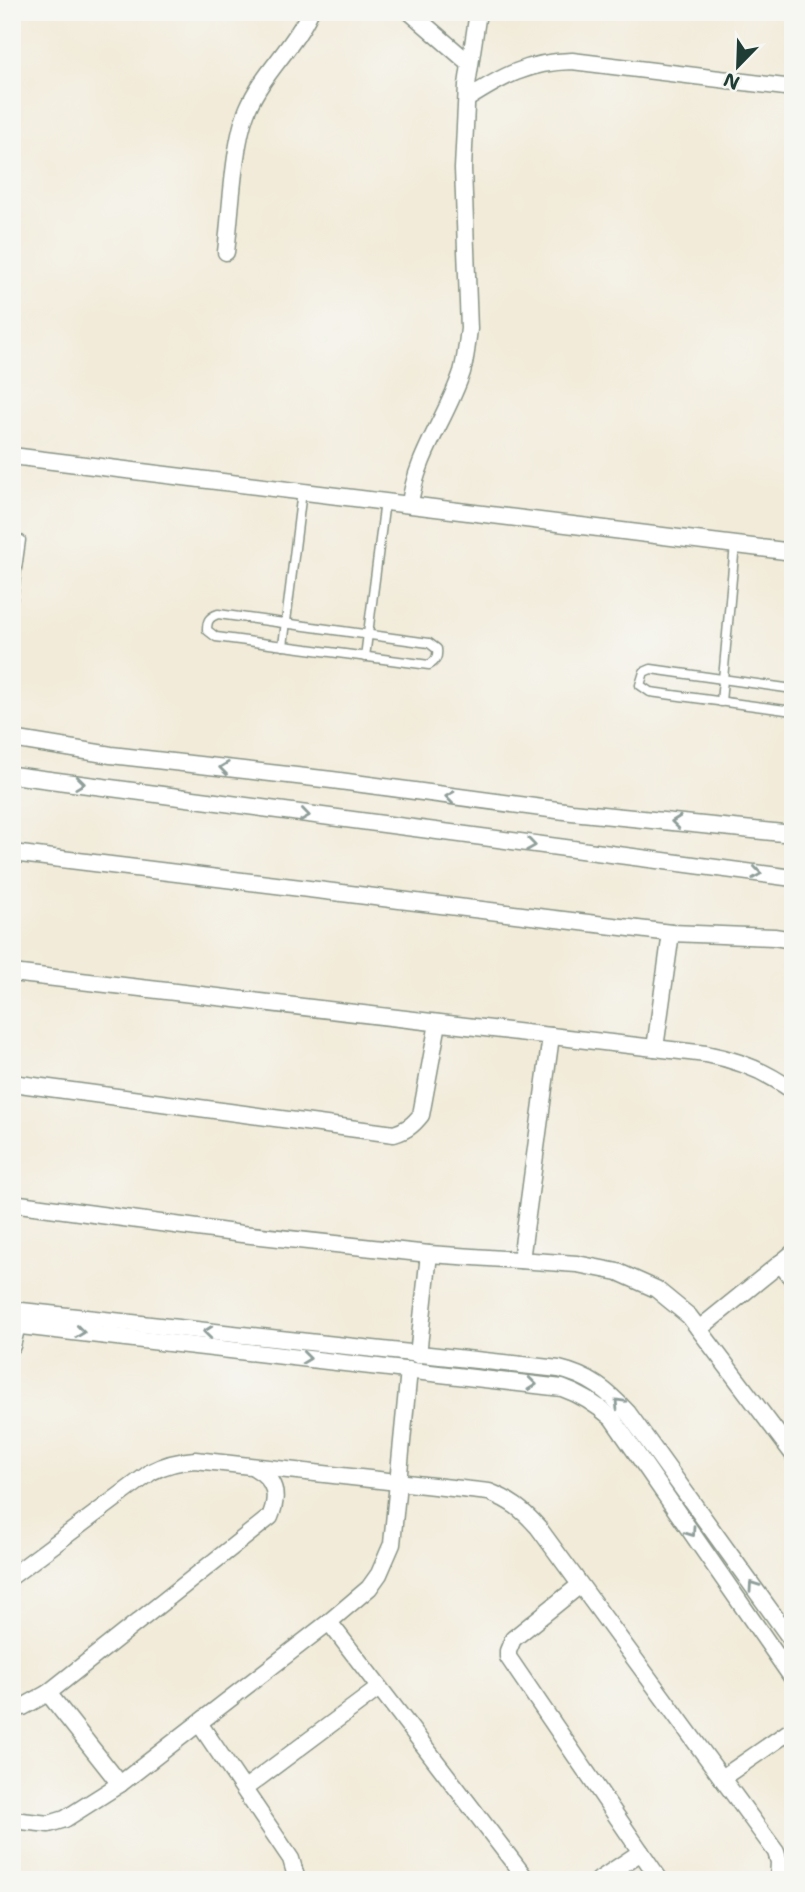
<svg xmlns="http://www.w3.org/2000/svg" width="805" height="1892" viewBox="0 0 805 1892" font-family="'Shantell Sans',sans-serif">
  <rect width="100%" height="100%" fill="#f6f6f2"/>
  <filter id="ink" filterUnits="userSpaceOnUse"><feTurbulence type="fractalNoise" baseFrequency=".0143" numOctaves="2"/><feDisplacementMap in="SourceGraphic" scale="14" xChannelSelector="R" yChannelSelector="G"/><feConvolveMatrix kernelMatrix="1 2 1 2 8 2 1 2 1" color-interpolation-filters="sRGB"/></filter>
  <filter id="wash" filterUnits="userSpaceOnUse"><feTurbulence type="fractalNoise" baseFrequency=".00686" numOctaves="4" result="noise"/><feDisplacementMap in="SourceGraphic" scale="28" xChannelSelector="R" yChannelSelector="G"/><feGaussianBlur stdDeviation="1.57" result="paint"/><feColorMatrix in="noise" values="0 0 0 0 0 0 0 0 0 0 0 0 0 0 0 0 0 1.4 0 .05"/><feComposite in="paint" operator="in"/></filter>
  <g filter="url(#wash)">
    <rect width="100%" height="100%" fill="#f2ebd9"/>
  </g>
  <g filter="url(#ink)">
    <g fill="none" stroke-linecap="round" stroke-linejoin="round">
      <!-- service casing -->
      <g stroke="#889486" stroke-width="11">
        <g id="service">
          <path d="M12,605L21,540"/>
          <path d="M218,614L429,643L437,649C438,657 436,661 429,665L216,637L207,630C207,621 209,617 218,614Z"/>
          <path d="M283,646L302,491"/>
          <path d="M365,657L385,501"/>
          <path d="M793,689L651,669L644,672L640,685L650,692L793,711"/>
          <path d="M721,702L735,544"/>
        </g>
      </g>
      <!-- minor casing -->
      <g stroke="#889486" stroke-width="19">
        <g id="minor">
          <path d="M410,12L470,64"/>
          <path d="M467,99C503,76 528,62 572,61L793,88"/>
          <path d="M226,252C231,213 233,143 248,108C263,73 294,47 310,12"/>
          <path d="M12,456L793,552"/>
          <path d="M410,504C416,456 447,417 462,372C466,358 467,343 469,329L463,169L467,85L478,12"/>
          <path d="M12,739L111,755L332,780L572,812L793,834"/>
          <path d="M12,775L793,878"/>
          <path d="M12,853L671,933L774,937L793,940"/>
          <path d="M12,973L706,1054C738,1060 766,1071 793,1091"/>
          <path d="M655,1048L671,933"/>
          <path d="M12,1083L394,1134C407,1130 413,1125 421,1115L438,1023"/>
          <path d="M12,1203L242,1234L429,1254L577,1264L618,1272L656,1289L689,1316L793,1454"/>
          <path d="M521,1260L551,1036"/>
          <path d="M780,1263L793,1280"/>
          <path d="M12,1310L559,1369C589,1376 608,1391 628,1413L793,1642"/>
          <path d="M12,1325L562,1388C582,1395 596,1404 612,1418L793,1679"/>
          <path d="M699,1329L793,1253"/>
          <path d="M12,1346L17,1325"/>
          <path d="M418,1355L429,1254"/>
          <path d="M12,1576L151,1472C166,1464 178,1461 195,1460L489,1492C510,1500 523,1510 538,1527L776,1852L779,1862L778,1880"/>
          <path d="M580,1585L513,1639L508,1651V1657L660,1880"/>
          <path d="M329,1622L527,1880"/>
          <path d="M48,1693L120,1784"/>
          <path d="M12,1709L23,1707L48,1693L270,1517C279,1496 276,1480 255,1468"/>
          <path d="M199,1723L291,1859L297,1880"/>
          <path d="M722,1778L793,1729"/>
          <path d="M244,1789L379,1688"/>
          <path d="M12,1820L49,1824L65,1819L120,1784L329,1622L369,1588L379,1574L392,1544L409,1370"/>
          <path d="M599,1880L641,1852"/>
        </g>
      </g>
      <!-- service -->
      <use href="#service" stroke="#fff" stroke-width="8"/>
      <!-- minor -->
      <use href="#minor" stroke="#fff" stroke-width="16"/>
    </g>
    <!-- one-way arrows -->
    <defs><path id="oneway-chevron" d="M-2-3.5L2.5 0L-2 3.5" fill="none" stroke-width="1.6" stroke-linecap="round" stroke-linejoin="round" transform="scale(1.75)"/></defs>
    <g stroke="#8f9e9a">
      <use href="#oneway-chevron" transform="translate(224 768) rotate(-173)"/>
      <use href="#oneway-chevron" transform="translate(80 783) rotate(7)"/>
      <use href="#oneway-chevron" transform="translate(450 797) rotate(-172)"/>
      <use href="#oneway-chevron" transform="translate(305 815) rotate(8)"/>
      <use href="#oneway-chevron" transform="translate(676 822) rotate(-174)"/>
      <use href="#oneway-chevron" transform="translate(531 845) rotate(8)"/>
      <use href="#oneway-chevron" transform="translate(757 873) rotate(8)"/>
      <use href="#oneway-chevron" transform="translate(80 1332) rotate(7)"/>
      <use href="#oneway-chevron" transform="translate(208 1332) rotate(-174)"/>
      <use href="#oneway-chevron" transform="translate(306 1358) rotate(7)"/>
      <use href="#oneway-chevron" transform="translate(532 1384) rotate(6)"/>
      <use href="#oneway-chevron" transform="translate(619 1403) rotate(-133)"/>
      <use href="#oneway-chevron" transform="translate(691 1532) rotate(55)"/>
      <use href="#oneway-chevron" transform="translate(753 1586) rotate(-125)"/>
    </g>
  </g>
  <!-- margin -->
  <rect width="805" height="1892" fill="none" stroke="#f6f6f2" stroke-width="42"/>
  <!-- north arrow -->
  <g transform="translate(738 66) rotate(203)" stroke="#f6f6f2" stroke-width="5" paint-order="stroke">
  <path d="M0-5L12 26L0 18L-12 26Z" fill="#1f3d34"/>
  <text y="-10" font-size="19" font-weight="bold" text-anchor="middle" fill="#1f3d34">N</text>
  </g>
</svg>
